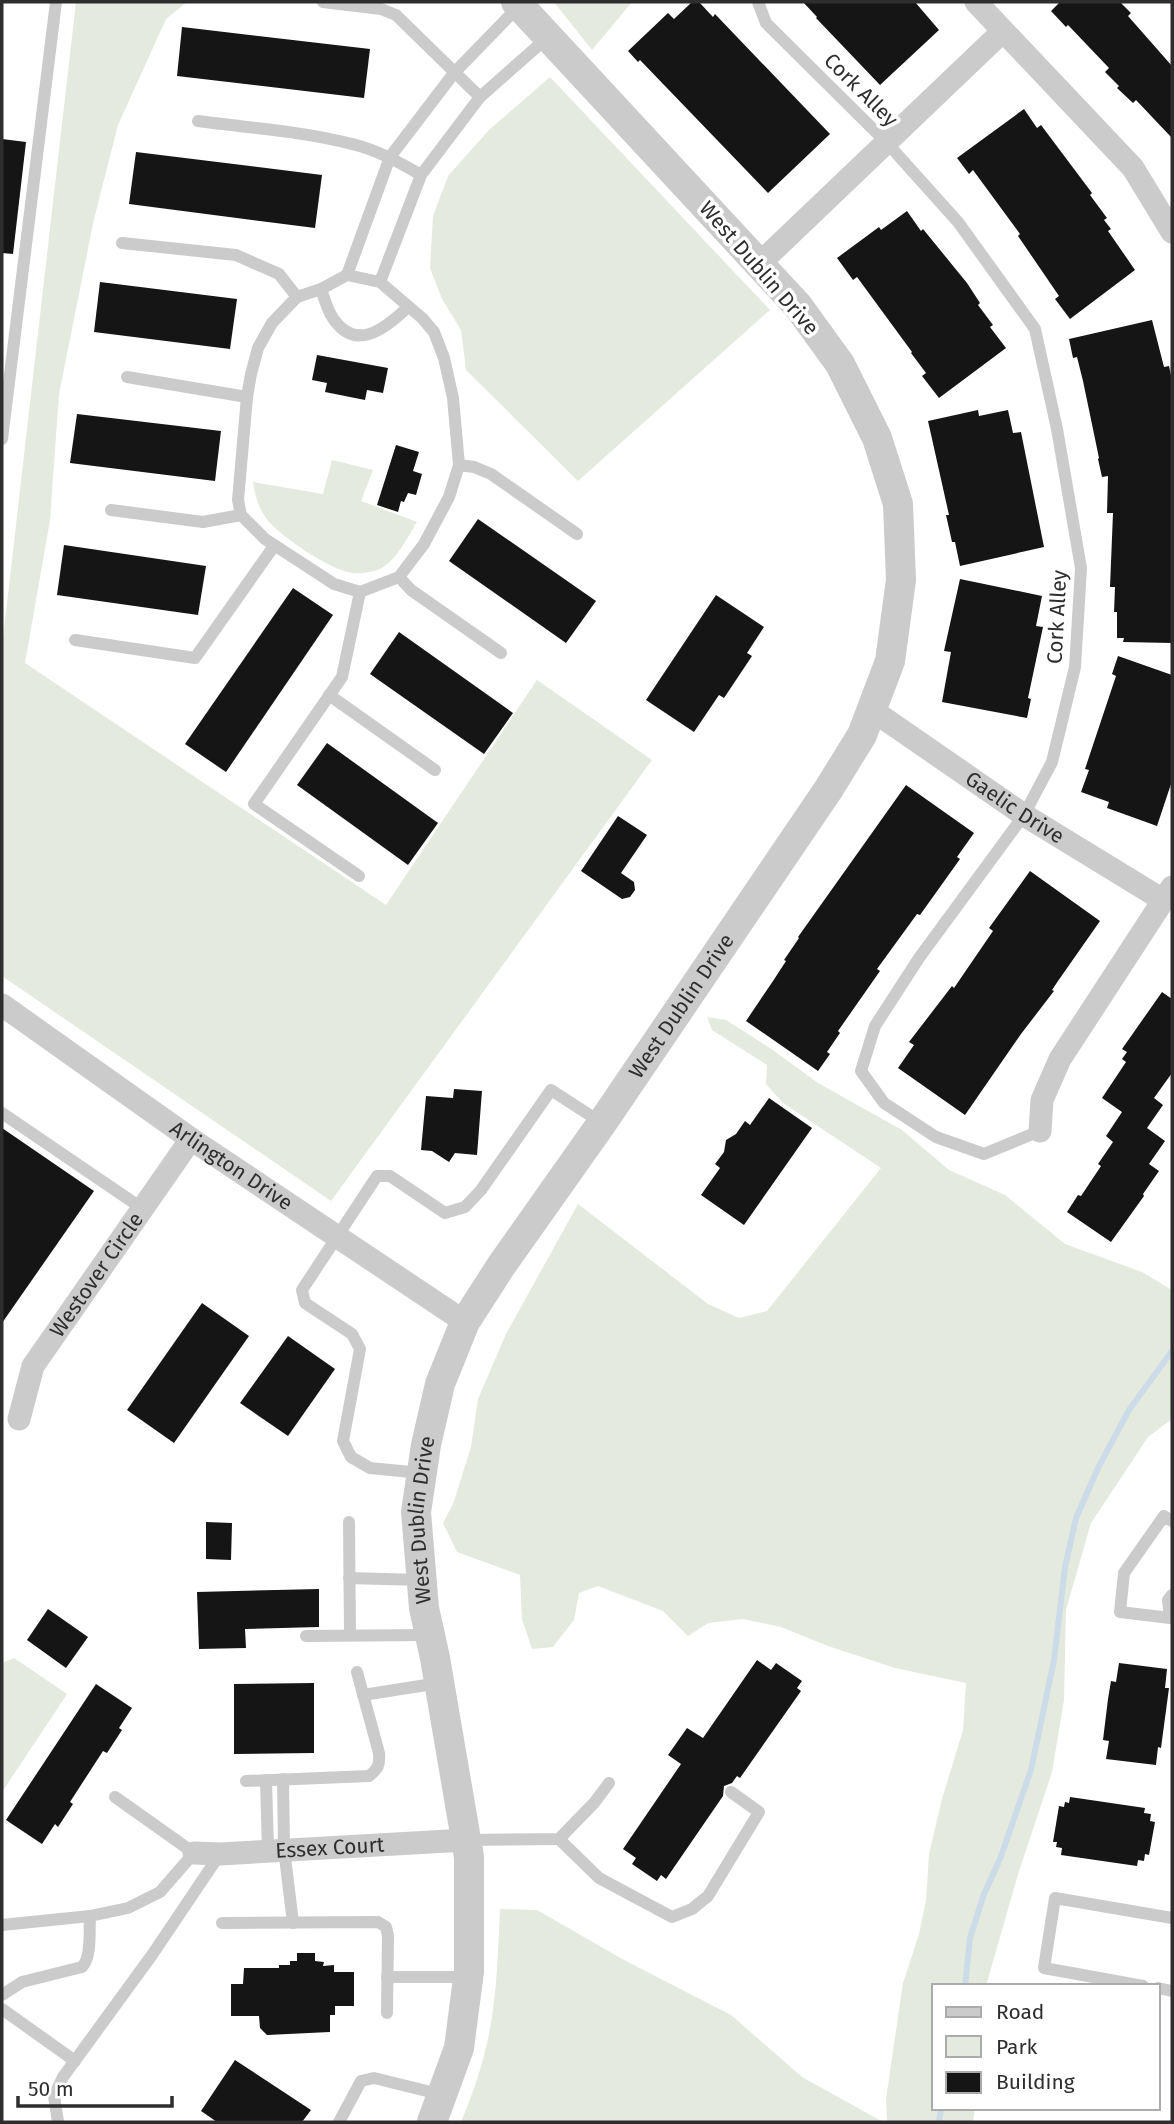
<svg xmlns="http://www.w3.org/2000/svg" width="1174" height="2124" viewBox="0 0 1174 2124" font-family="'Fira Sans',sans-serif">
  <rect width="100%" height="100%" fill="#fff"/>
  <!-- green -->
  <g fill="#e4eade">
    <path d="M76,2H187L166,19L118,125L94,219L59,394L50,520L25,663L386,905L537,680L652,760L331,1201L2,976V647Z"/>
    <path d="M554,2H632L592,50Z"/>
    <path d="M550,77L770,310L578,481L466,370L461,330L442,299L430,268L433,216L448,176L489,130Z"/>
    <path d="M332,460L373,470L361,501L417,522C407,538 397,560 380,569C373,572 360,574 353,573C331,571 278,535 266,518C258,507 255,495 253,482L323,494Z"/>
    <path d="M707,1017L726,1020L770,1048L818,1083L902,1130L949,1170L1005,1195L1065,1244L1142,1272L1172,1290V1419L1148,1437L1091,1523L1066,1610L1064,1700L1052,1772L1019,1871L986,1986H934V2108H975L973,2122H887L886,2099L903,1983L919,1934L926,1900L929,1854L942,1799L963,1730L966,1683L895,1668L828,1646L781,1627L743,1619L708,1623L688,1636L663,1611L598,1586L579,1593L574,1620L553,1647L532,1649L522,1619L520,1575L457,1552L443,1523L453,1504L471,1447L478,1399L506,1334L578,1204L708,1304L739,1318L767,1311L881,1168L783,1103L766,1084L767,1065L712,1030Z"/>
    <path d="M14,1658L67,1694L2,1792V1663Z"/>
    <path d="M500,1909L537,1910L624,1960L731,2015L802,2077L883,2122H461C472,2096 482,2067 488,2039C497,1997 498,1952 500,1909Z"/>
  </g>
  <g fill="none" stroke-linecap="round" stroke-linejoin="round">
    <!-- stream -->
    <g stroke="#ccdbe8" stroke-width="6">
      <path d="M965,1986L970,1938L984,1894L1000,1859L1031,1770L1054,1660L1065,1567L1076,1518L1098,1468L1129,1410L1172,1351"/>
      <path d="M939,2122L941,2108"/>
    </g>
  </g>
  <!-- building -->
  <g fill="#151515">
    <path d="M692,2H699L713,17L715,14L830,134L768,193L640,60L638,62L628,51L668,13L674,19Z"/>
    <path d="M803,2H915L939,30L880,85L816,18L817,17Z"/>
    <path d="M1060,2H1120L1131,13L1128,16L1172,66V138L1136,100L1133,103L1117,88L1119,86L1105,72L1109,68L1068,25L1066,27L1051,11Z"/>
    <path d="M182,27L370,49L364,98L177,76Z"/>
    <path d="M1024,109L1037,128L1041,125L1092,193L1090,195L1107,218L1104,220L1111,229L1108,231L1135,270L1070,319L1055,299L1059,296L1018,236L1020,234L973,170L969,174L957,158Z"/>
    <path d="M2,139L26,142L13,254L2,253Z"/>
    <path d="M136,152L322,175L315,228L129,204Z"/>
    <path d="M907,211L921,231L923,229L967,283L980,303L978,305L993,325L990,327L1006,348L939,398L922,376L926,373L911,353L912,352L857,277L853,280L837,258L879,227L881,230Z"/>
    <path d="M100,282L237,299L230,349L94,332Z"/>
    <path d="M1152,320L1164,367L1169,366L1172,380V643L1123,642L1124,638H1117V612H1114L1115,587H1110L1113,513H1107L1108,476L1102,477L1098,459L1099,458L1083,381L1077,357L1073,358L1069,339Z"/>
    <path d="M317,355L388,368L383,393L367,390L365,400L325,392L327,383L312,380Z"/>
    <path d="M978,410L979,416L1008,410L1013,433L1021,432L1044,547L960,566L955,542H952L946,515H949L928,421Z"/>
    <path d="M77,414L221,431L215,481L70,463Z"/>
    <path d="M396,445L419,452L413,471L422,474L416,495L408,493L404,502L401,501L398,512L377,505Z"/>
    <path d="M478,519L596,601L566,643L449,561Z"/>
    <path d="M64,545L206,566L198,615L57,595Z"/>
    <path d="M960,579L1042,596L1036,626L1043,627L1028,698L1031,699L1027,718L942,702L951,652L944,651Z"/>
    <path d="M293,588L333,615L226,772L185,744Z"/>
    <path d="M716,595L764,627L747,653L752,656L724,698L719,695L694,732L646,700Z"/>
    <path d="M399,632L513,713L484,754L370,674Z"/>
    <path d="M1118,656L1172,675V781L1157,826L1107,808L1109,802L1081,792L1089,770L1085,769L1116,676L1112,674Z"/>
    <path d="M327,743L438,823L408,865L297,785Z"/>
    <path d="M906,785L974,833L957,857L960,859L920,915L917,914L877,969L880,971L838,1031L840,1033L827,1052L830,1054L818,1071L746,1021L773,981L786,961L784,960L799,938L798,937Z"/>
    <path d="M618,816L647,835L621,873L634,882L635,890L630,897L622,899L581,871Z"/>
    <path d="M1030,871L1100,921L1058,981L1052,990L1054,991L1021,1034L965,1115L898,1068L914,1045L909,1042L952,986L954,988L993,931L989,928Z"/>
    <path d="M1162,992L1172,999V1073L1154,1098L1163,1105L1147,1128L1165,1141L1149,1164L1159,1171L1143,1194L1144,1196L1111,1242L1067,1212L1078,1195L1081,1196L1101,1166L1098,1164L1113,1142L1106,1136L1122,1112L1102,1098L1126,1062L1122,1059L1127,1052L1122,1049Z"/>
    <path d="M454,1089L482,1091L477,1155L455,1153L449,1162L432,1151L421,1150L426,1096L453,1098Z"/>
    <path d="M769,1098L812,1128L744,1225L701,1195L720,1168L715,1164L724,1152L726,1140L736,1134L745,1121L750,1125Z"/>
    <path d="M2,1128L94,1191L2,1323Z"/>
    <path d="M202,1303L249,1336L174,1443L127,1410Z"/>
    <path d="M288,1336L335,1369L288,1436L240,1403Z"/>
    <path d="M206,1522L232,1523L231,1560L206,1559Z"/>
    <path d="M319,1589V1627L245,1629L246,1648L199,1649L197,1592Z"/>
    <path d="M48,1609L88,1637L66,1668L27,1640Z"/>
    <path d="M757,1660L771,1670L776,1663L802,1681L797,1688L801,1691L740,1778L737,1776L732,1783L724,1786L723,1796L666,1879L661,1875L657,1881L632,1864L636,1858L623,1849L681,1764L668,1755L687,1728L703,1738Z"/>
    <path d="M1119,1663L1167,1669L1165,1688H1169L1161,1748L1158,1747L1156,1765L1106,1759L1109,1741L1103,1740L1108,1699L1111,1681L1116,1682Z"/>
    <path d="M314,1683V1753L234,1754V1684Z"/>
    <path d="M96,1684L132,1708L119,1728L122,1730L107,1753L103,1751L70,1802L73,1804L58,1827L55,1824L42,1844L6,1820Z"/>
    <path d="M1070,1797L1145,1808L1144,1813L1151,1814L1150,1821L1155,1822L1149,1855L1145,1854L1144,1861L1138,1860L1137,1866L1061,1855L1062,1848L1056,1847L1057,1842H1053L1059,1806L1064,1807L1065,1802L1069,1803Z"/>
    <path d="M297,1953H315V1961L324,1962L323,1966L334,1965V1972H354V2006H335V2015H330V2032L267,2035L260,2028L259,2016H231V1984H243L244,1968H279V1965H290V1961H297Z"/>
    <path d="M235,2060L311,2110L302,2122H217L201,2111Z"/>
  </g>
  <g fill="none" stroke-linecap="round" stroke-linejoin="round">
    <!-- service -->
    <g stroke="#cbcbcb" stroke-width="12">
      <path d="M323,2L381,9L396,15L480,97"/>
      <path d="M758,2L766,23L887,143L958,222L1035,329L1057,429L1081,568L1075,667L1052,762L1024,815L919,958L875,1026L861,1071L884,1103L936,1137L984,1154L1040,1131"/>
      <path d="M198,121C249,128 302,131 352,144C377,150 399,162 421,175"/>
      <path d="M122,243L236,255L279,274L297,297"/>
      <path d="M347,275L390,157L454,73L519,6"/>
      <path d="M380,282L421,175L480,97L548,37"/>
      <path d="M321,289C324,298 327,308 331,315C354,354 385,329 408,307"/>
      <path d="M127,377L247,397"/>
      <path d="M2,439L56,2"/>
      <path d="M459,465L474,467L491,474L577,534"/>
      <path d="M111,510L203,522L241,515"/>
      <path d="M399,577L424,544L449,497L459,465L453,398L444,358L434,332L422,318L380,282L347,275L321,289L297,297L272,323L258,348L251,374L247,397L238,500L241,515L265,539L334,584L360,592L399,577L411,590L501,653"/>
      <path d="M75,640L195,658L274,546"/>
      <path d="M329,695L435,770"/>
      <path d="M359,876L254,804L342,677L360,592"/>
      <path d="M2,1113L143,1209"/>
      <path d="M421,1473L370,1468L351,1457L343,1441L360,1349L352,1334L305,1303L302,1290L377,1176H390L445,1213L465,1207L481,1190L551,1090L602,1123"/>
      <path d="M1172,1521L1164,1516L1124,1573L1120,1612L1170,1618L1168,1600L1172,1595"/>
      <path d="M349,1522L350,1635"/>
      <path d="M349,1578L420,1580"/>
      <path d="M306,1636L429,1635"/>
      <path d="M363,1695L439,1683"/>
      <path d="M283,1779L284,1849L293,1923"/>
      <path d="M266,1780L268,1851"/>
      <path d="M246,1781L369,1776C378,1769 380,1765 379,1753L357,1672"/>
      <path d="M559,1839L599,1878L672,1917L692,1909L708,1896L759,1812L731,1792"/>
      <path d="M466,1840L559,1839L594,1803L609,1783"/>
      <path d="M222,1923L378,1922L386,1927L388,1936L387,2013"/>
      <path d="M2,1925L90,1916L128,1908L160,1892L194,1853L115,1797"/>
      <path d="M387,1977H468"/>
      <path d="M1143,1986L1044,1968L1055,1898L1172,1918"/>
      <path d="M1158,1988L1172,1991"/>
      <path d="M2,1995L22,1982L82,1967C92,1957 89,1930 90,1916"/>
      <path d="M2,2009L75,2061"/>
      <path d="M58,2122L54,2096L63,2077L152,1955L220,1854"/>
      <path d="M339,2122L361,2081L374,2078L443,2095"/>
    </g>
    <!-- minor -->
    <g stroke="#cbcbcb" stroke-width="23">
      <path d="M976,2L1133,168L1172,232"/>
      <path d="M759,264L1002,32"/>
      <path id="s1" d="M872,710L1024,815L1163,900"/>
      <path id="s2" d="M2,1005L191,1139L465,1322"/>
      <path d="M1040,1131L1042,1100L1060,1059L1172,887"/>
      <path id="s3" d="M19,1419L33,1366L191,1139"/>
      <path id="s4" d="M194,1853L220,1854L466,1840"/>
    </g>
    <!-- tertiary -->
    <path stroke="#cbcbcb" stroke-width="30" id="s5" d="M432,2122L459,2048L469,1971V1857L435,1658L424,1608L416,1512L426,1445L440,1384L465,1322L501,1266L602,1123L828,790L862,735L890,661L901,580L898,504L877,438L840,364L798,306L516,2"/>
  </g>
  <g text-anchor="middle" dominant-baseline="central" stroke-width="7" stroke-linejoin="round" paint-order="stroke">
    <!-- street labels -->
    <g font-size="21" fill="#2e2e2e" stroke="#fff">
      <text transform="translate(861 90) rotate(45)">Cork Alley</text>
      <text transform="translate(759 268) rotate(49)">West Dublin Drive</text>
      <text transform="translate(1057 617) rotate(-87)">Cork Alley</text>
      <text stroke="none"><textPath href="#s1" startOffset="173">Gaelic Drive</textPath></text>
      <text stroke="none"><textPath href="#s5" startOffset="1200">West Dublin Drive</textPath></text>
      <text stroke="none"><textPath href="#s2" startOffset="280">Arlington Drive</textPath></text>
      <text stroke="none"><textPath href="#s3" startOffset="166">Westover Circle</textPath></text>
      <text stroke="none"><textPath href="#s5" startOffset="612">West Dublin Drive</textPath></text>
      <text stroke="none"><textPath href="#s4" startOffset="136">Essex Court</textPath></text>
    </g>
  </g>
  <!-- border -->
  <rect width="1174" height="2124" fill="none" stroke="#2e2e2e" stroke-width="7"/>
  <!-- legend -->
  <rect x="932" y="1984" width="228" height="126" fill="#ffffff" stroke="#ababab" stroke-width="2"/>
  <rect x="946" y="2007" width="35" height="10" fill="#cbcbcb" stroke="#ababab" stroke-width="2"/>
  <text x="996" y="2019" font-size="21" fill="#2e2e2e">Road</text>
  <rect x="946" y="2036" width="35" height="21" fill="#e4eade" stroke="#ababab" stroke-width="2"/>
  <text x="996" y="2054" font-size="21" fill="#2e2e2e">Park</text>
  <rect x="946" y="2072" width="35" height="21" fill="#151515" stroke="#ababab" stroke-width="2"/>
  <text x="996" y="2089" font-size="21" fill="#2e2e2e">Building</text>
  <!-- scale -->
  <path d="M18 2096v10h154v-10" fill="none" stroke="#2e2e2e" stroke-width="3.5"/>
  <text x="28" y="2096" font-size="21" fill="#2e2e2e" stroke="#ffffff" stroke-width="5" paint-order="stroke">50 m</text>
</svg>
